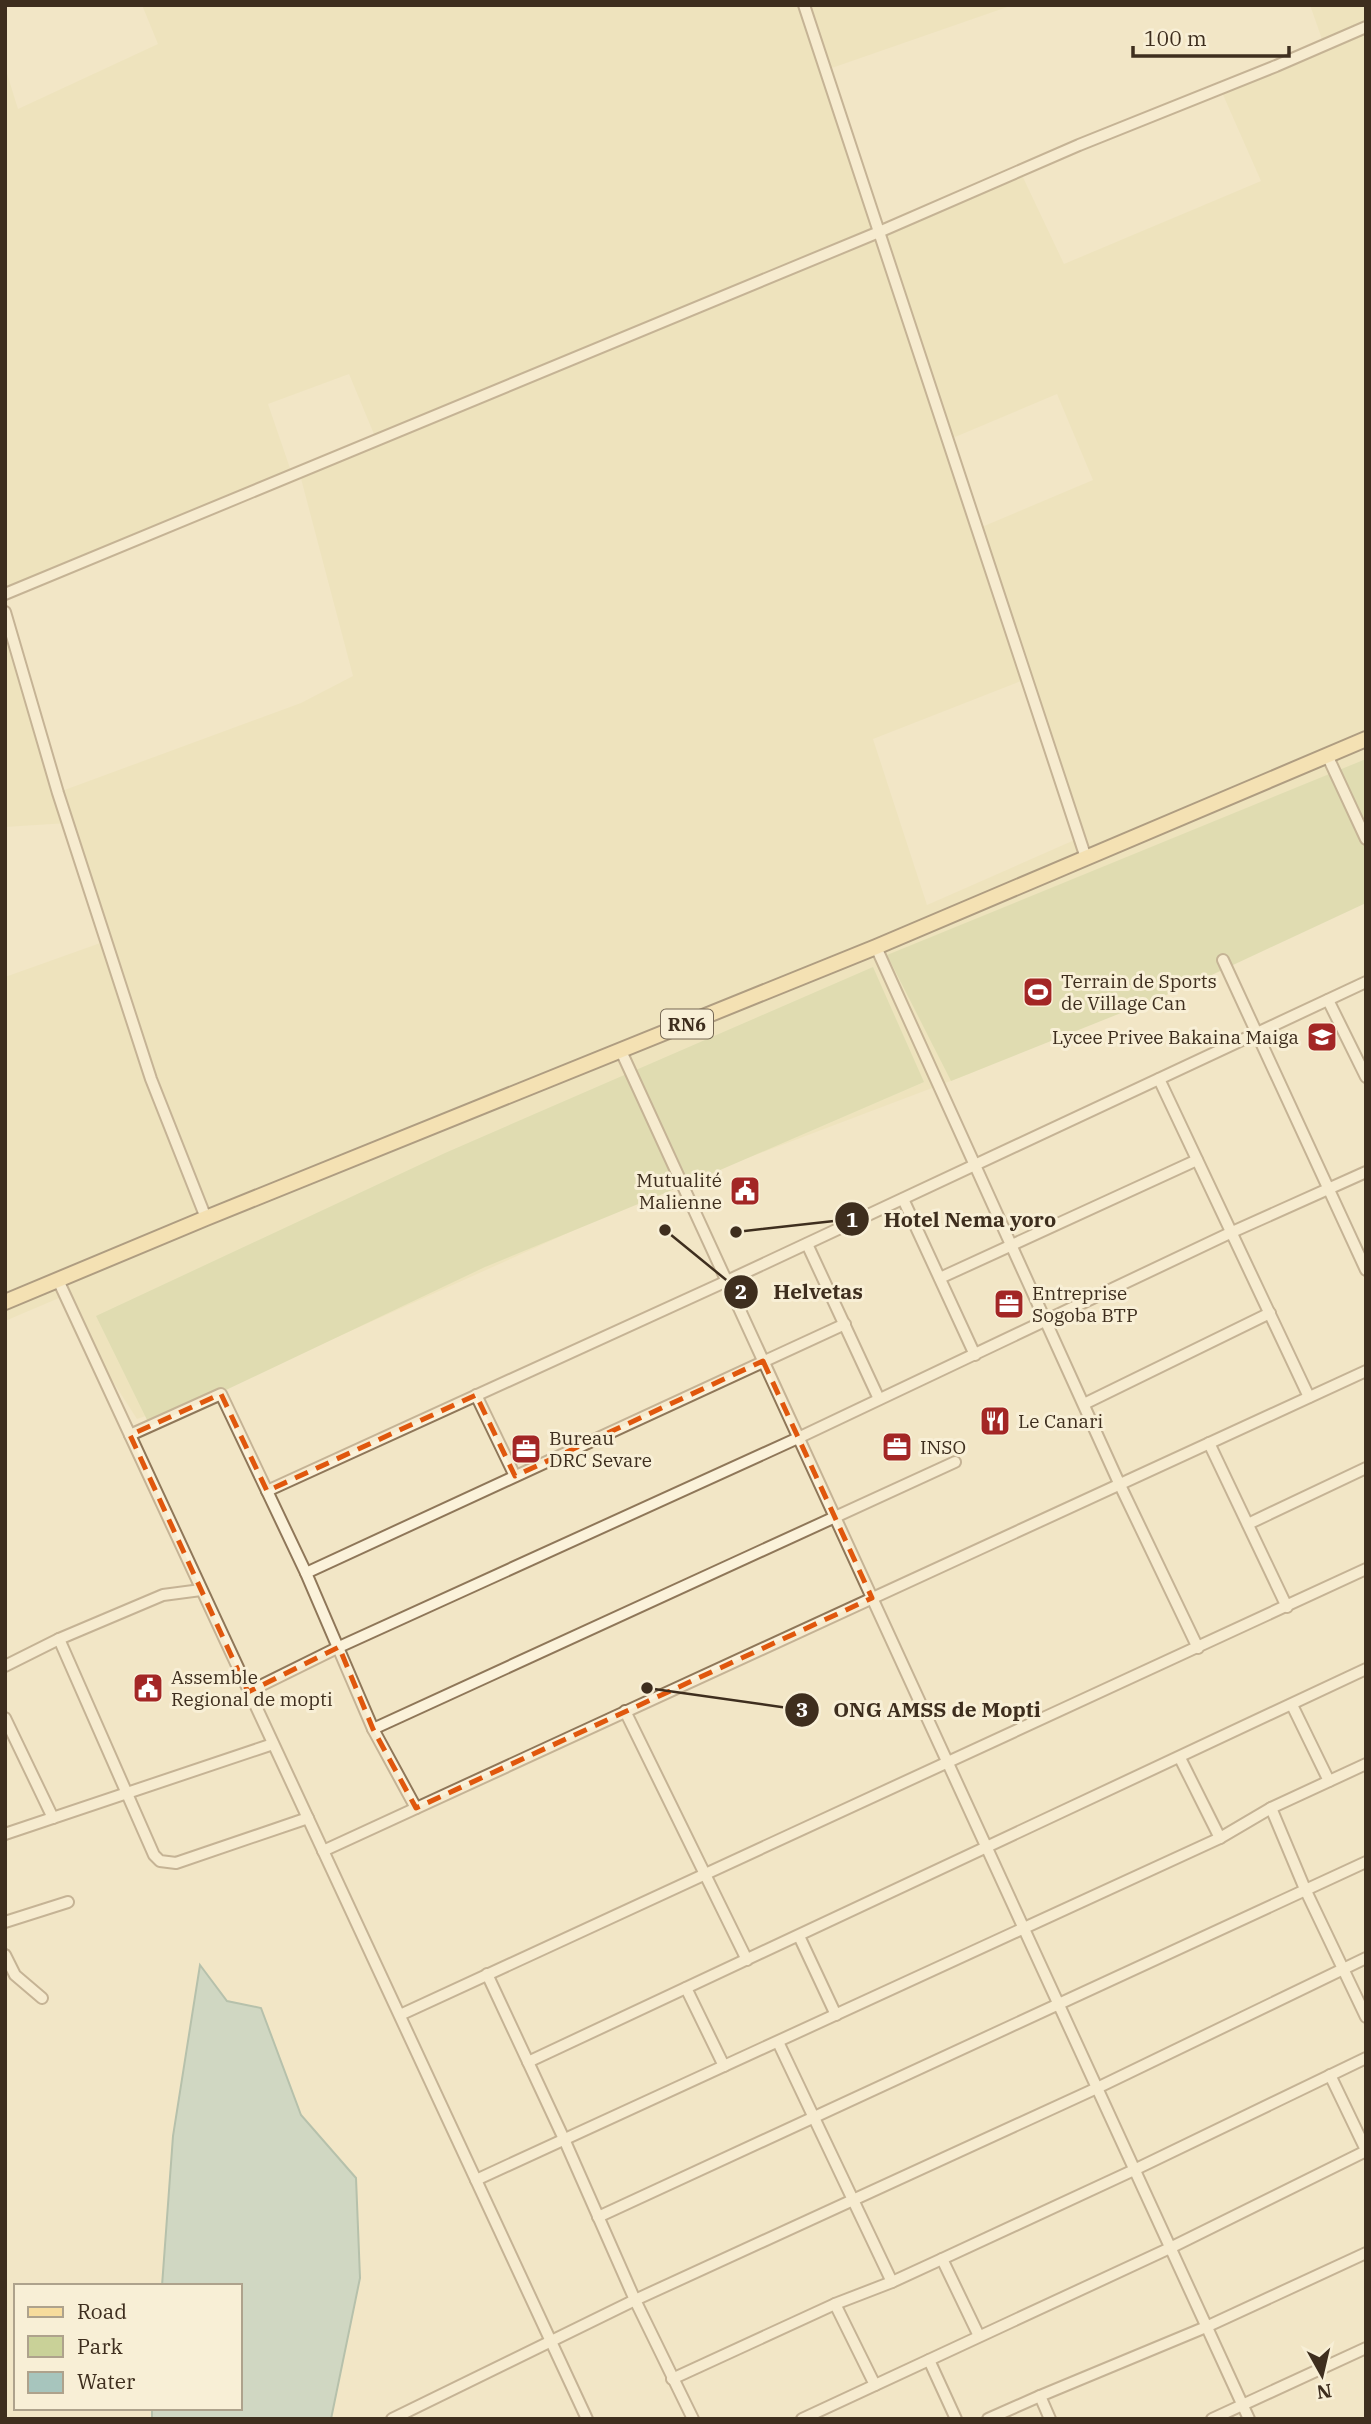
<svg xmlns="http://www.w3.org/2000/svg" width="1371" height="2424" viewBox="0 0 1371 2424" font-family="'IBM Plex Serif',serif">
  <rect width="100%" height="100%" fill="#f2e6c6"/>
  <!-- farmland -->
  <path fill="#e8e1b2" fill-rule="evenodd" d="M142,5H1013L826,70L879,231L1020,171L1064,264L1261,181L1220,88L1324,45L1310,5H1366V901L969,1074L668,1188L215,1392L137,1419L59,1298L5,1321V977L106,941L68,823L5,827V612L59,792L301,703L353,676L299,471L376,439L349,374L268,404L292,474L5,594V67L18,109L158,44ZM1057,394L1093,480L977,529L948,440ZM1026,679L1079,838L927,905L873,739Z"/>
  <!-- green -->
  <g fill="#c9d198">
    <path d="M1366,759V903L1186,987L951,1081L887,955Z"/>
    <path d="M873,967L924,1082L704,1177L485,1267L150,1426L96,1316L445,1153Z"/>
  </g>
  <!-- water -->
  <path fill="#a7c5bd" stroke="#6d948b" stroke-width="2" d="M200,1965L227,2001L261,2008L301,2115L356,2178L360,2278L331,2419H152V2408H240V2286H162L173,2136Z"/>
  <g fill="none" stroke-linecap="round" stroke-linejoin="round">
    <!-- minor casing -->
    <g stroke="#8f7759" stroke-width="14">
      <g id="minor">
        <path d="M804,5L1086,858"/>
        <path d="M5,594L879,232L1079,145L1276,66L1366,27"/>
        <path d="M5,612L58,793L151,1079L206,1218"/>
        <path d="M1327,755L1366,839"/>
        <path d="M876,947L1119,1483L1198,1648"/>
        <path d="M1223,960L1366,1270"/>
        <path d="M1328,1000L1366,1077"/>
        <path d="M621,1051L1249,2419"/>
        <path d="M1159,1079L1309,1397"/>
        <path d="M903,1199L975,1355"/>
        <path d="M807,1244L879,1399"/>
        <path d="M940,1278L1197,1160"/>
        <path d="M58,1280L587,2419"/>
        <path d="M476,1395L515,1476"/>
        <path d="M1084,1404L1270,1313"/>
        <path d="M130,1435L221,1394L306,1573L373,1729L416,1808"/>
        <path d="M1209,1443L1287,1607"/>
        <path d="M267,1491L727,1281L1366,982"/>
        <path d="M1248,1524L1366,1468"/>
        <path d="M306,1573L845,1324"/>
        <path d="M59,1639L154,1855L160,1861L176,1863L308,1818"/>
        <path d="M5,1666L59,1639L163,1595L201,1590"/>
        <path d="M248,1692L339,1647L798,1438L1230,1233L1366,1172"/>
        <path d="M1292,1705L1329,1781"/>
        <path d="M625,1711L747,1960"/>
        <path d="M5,1718L53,1818"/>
        <path d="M373,1729L955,1462"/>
        <path d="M1180,1758L1220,1838"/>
        <path d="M1271,1808L1305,1889L1366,2017"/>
        <path d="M5,1834L273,1744"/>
        <path d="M323,1851L1366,1371"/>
        <path d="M5,1922L68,1902"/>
        <path d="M799,1936L836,2015"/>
        <path d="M5,1955L15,1975L42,1998"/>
        <path d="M487,1974L564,2139L635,2300L693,2419"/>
        <path d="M686,1988L724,2066"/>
        <path d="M400,2015L1366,1569"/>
        <path d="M778,2042L892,2282"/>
        <path d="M528,2062L1366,1669"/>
        <path d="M1330,2075L1366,2150"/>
        <path d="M476,2180L1220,1838L1271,1808L1366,1764"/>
        <path d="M598,2217L1366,1862"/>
        <path d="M942,2259L979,2336"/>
        <path d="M835,2304L875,2385"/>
        <path d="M929,2360L956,2419"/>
        <path d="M672,2379L835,2304L892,2282L942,2259L1134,2170L1366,2058"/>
        <path d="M392,2419L635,2300L1097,2088L1366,1958"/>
        <path d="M802,2419L1170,2248L1366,2151"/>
        <path d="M988,2419L1040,2396"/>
        <path d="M1050,2419L1040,2396L1206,2327L1366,2253"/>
        <path d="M1212,2419L1366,2348"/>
      </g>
    </g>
    <!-- major casing -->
    <g stroke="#5d452e" stroke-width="18">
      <path id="major" d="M5,1302L206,1218L876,947L1366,739"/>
    </g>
    <!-- minor -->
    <use href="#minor" stroke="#fbf2da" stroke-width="10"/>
    <!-- major -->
    <use href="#major" stroke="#f7dc9c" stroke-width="14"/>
  </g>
  <!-- marked area -->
  <path d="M0 0H1371V2424H0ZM763,1361L872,1598L416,1808L373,1729L339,1647L248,1692L130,1435L221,1394L267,1491L476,1395L515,1476Z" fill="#f2e6c6" fill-opacity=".55" fill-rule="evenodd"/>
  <path fill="none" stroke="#e0570d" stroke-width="5" stroke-dasharray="14 9" stroke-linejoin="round" d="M763,1361L872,1598L416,1808L373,1729L339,1647L248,1692L130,1435L221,1394L267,1491L476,1395L515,1476Z"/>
  <!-- icons -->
  <defs>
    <g id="stadium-square" transform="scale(1.575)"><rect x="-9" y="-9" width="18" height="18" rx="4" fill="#a32625" stroke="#f8efd6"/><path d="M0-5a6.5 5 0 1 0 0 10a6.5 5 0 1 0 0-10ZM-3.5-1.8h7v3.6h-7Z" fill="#fff"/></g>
    <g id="school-square" transform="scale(1.575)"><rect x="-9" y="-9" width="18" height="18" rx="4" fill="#a32625" stroke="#f8efd6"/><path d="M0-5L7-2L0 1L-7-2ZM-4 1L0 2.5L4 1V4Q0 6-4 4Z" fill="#fff"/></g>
    <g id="civic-square" transform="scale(1.575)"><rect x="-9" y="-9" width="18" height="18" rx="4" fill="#a32625" stroke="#f8efd6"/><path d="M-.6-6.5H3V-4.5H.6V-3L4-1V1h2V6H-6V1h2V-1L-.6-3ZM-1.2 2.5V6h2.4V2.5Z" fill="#fff"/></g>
    <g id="office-square" transform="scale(1.575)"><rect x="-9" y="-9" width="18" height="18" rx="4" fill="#a32625" stroke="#f8efd6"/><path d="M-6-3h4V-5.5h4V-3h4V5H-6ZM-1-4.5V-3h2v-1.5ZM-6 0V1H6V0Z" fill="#fff"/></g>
    <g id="restaurant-square" transform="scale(1.575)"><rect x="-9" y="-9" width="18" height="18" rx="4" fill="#a32625" stroke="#f8efd6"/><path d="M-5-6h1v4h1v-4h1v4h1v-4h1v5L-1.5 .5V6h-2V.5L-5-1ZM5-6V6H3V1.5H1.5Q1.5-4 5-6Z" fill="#fff"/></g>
  </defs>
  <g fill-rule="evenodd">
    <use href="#stadium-square" x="1038" y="992"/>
    <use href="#school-square" x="1322" y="1037"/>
    <use href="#civic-square" x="745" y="1191"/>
    <use href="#office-square" x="1009" y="1304"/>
    <use href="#restaurant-square" x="995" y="1421"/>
    <use href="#office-square" x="897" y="1447"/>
    <use href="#office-square" x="526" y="1449"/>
    <use href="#civic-square" x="148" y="1688"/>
  </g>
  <g text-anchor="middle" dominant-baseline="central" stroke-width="6" stroke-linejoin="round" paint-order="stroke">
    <!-- shield labels -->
    <rect fill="#f8efd6" stroke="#766855" stroke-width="2" x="661" y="1009.5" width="52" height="29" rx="5"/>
    <g font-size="18" font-weight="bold" fill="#3e2e1e">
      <text x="687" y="1024">RN6</text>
    </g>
    <!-- poi labels -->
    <g font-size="19" fill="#3e2e1e" stroke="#f8efd6" text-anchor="start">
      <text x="1061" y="981">Terrain de Sports<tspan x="1061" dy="22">de Village Can</tspan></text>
      <text x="1299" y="1037" text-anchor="end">Lycee Privee Bakaina Maiga</text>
      <text x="722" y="1180" text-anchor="end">Mutualité<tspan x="722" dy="22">Malienne</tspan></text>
      <text x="1032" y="1293">Entreprise<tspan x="1032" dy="22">Sogoba BTP</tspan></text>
      <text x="1018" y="1421">Le Canari</text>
      <text x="549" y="1438">Bureau<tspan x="549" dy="22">DRC Sevare</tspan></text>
      <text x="920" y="1447">INSO</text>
      <text x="171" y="1677">Assemble<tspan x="171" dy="22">Regional de mopti</tspan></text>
    </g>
  </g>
  <!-- callouts -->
  <path fill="none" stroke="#3e2e1e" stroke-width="2.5" d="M736 1232L852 1219M665 1230L741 1292M647 1688L802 1710"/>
  <g fill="#3e2e1e" stroke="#f8efd6" stroke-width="2.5">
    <circle cx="736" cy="1232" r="7"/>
    <circle cx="665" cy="1230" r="7"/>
    <circle cx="647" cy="1688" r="7"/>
    <circle cx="852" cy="1219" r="18"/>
    <circle cx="741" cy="1292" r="18"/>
    <circle cx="802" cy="1710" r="18"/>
  </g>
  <g font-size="21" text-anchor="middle" font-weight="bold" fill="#fff">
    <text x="852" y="1227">1</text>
    <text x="741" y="1299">2</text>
    <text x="802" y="1717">3</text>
  </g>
  <g font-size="21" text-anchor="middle" font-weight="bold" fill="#3e2e1e" stroke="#f8efd6" stroke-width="6" stroke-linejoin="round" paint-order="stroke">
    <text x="970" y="1227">Hotel Nema yoro</text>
    <text x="818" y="1299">Helvetas</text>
    <text x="937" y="1717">ONG AMSS de Mopti</text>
  </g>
  <!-- border -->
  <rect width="1371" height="2424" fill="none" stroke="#3e2e1e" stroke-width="14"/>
  <!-- legend -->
  <rect x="14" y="2284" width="228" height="126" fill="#f8efd6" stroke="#aea28c" stroke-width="2"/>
  <rect x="28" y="2307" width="35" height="10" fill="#f7dc9c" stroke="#aea28c" stroke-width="2"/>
  <text x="77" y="2319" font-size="21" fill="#3e2e1e">Road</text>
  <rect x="28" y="2336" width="35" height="21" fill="#c9d198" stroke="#aea28c" stroke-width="2"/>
  <text x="77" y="2354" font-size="21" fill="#3e2e1e">Park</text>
  <rect x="28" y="2372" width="35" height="21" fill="#a7c5bd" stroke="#aea28c" stroke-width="2"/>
  <text x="77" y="2389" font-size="21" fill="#3e2e1e">Water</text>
  <!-- north arrow -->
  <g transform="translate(1322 2375) rotate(172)" stroke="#f8efd6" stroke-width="5" paint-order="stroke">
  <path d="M0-5L12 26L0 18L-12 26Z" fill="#3e2e1e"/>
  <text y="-10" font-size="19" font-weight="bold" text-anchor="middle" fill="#3e2e1e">N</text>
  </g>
  <!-- scale -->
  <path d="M1133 46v10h156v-10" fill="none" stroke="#3e2e1e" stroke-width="3.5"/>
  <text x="1144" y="46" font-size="21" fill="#3e2e1e" stroke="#f8efd6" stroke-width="5" paint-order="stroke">100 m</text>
</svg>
